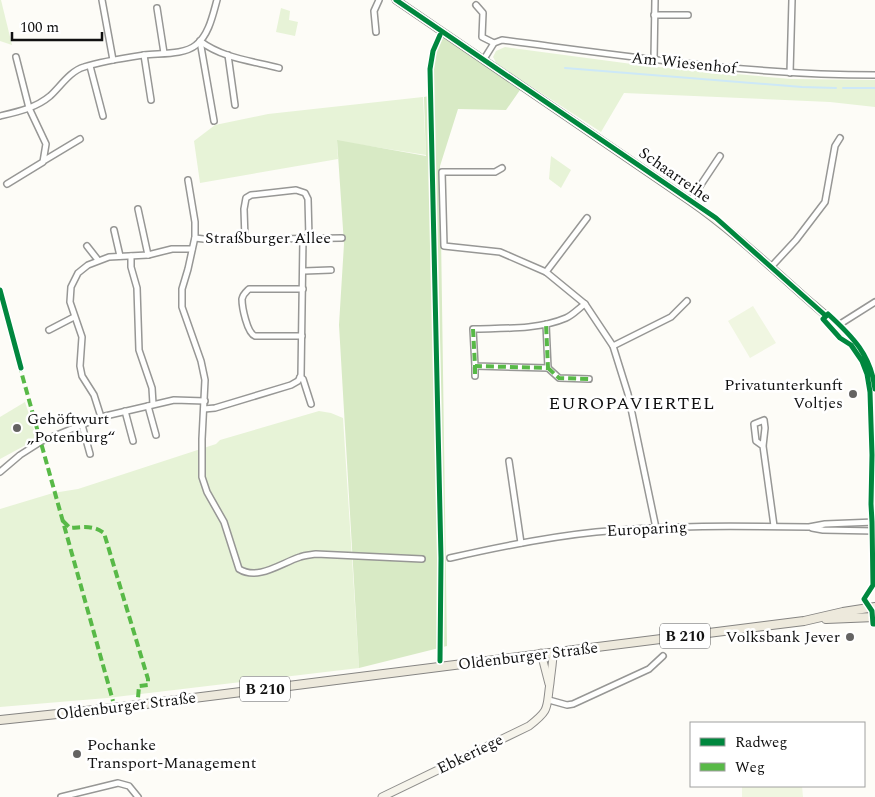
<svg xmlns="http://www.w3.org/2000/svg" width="875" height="797" viewBox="0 0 875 797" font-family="Spectral,serif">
  <rect width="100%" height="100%" fill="#fdfcf7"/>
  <!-- green -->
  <g fill="#e7f3d7">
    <path d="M0,0H1L12,45L0,41Z"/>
    <path d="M281,8L290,11L289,20L298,22L295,36L276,32Z"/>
    <path d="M505,47L647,66L791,79L875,80V107L830,102L624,93L601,132L497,64L493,57L496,51Z"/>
    <path d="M423,97L426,155L337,141L338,159L200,183L194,141L215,125L268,114Z"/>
    <path d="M551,156L571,170L561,188L549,179Z"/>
    <path d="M25,402L37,439L0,459V417Z"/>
    <path d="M319,411L331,413L343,418L359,668L107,698L0,707V509L53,493L78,489L216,444L220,440Z"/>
  </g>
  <!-- forest -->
  <path fill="#d8eac5" d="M442,36L520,90L506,110L458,109L440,166L447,646L359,668L339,325L344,244L337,140L426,156L424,97L434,95L433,60Z"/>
  <!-- pitch -->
  <g fill="#f0f6e1">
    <path d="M753,306L776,343L750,358L728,321Z"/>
    <path d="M742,786H802L803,797H742Z"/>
  </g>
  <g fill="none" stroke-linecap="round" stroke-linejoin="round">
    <!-- stream -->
    <g stroke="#cde8f7" stroke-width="2">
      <path d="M565,68L802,87L836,88"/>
      <path d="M843,88H875"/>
    </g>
    <!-- street casing -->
    <g stroke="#979795" stroke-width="8">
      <g id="street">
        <path d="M102,0L113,60"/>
        <path d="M476,5L483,13L482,37L494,43"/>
        <path d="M157,8L164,53"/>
        <path d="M654,15H688"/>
        <path d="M376,32L374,11L379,0"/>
        <path d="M200,41C222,58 252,61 279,68"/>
        <path d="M200,41L214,121"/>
        <path d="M144,55L151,100"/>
        <path d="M228,55L235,105"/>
        <path d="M484,59L494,43L502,40C626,56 750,75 875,75"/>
        <path d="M654,59L655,0"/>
        <path d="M90,66L103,116"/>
        <path d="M790,73L792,0"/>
        <path d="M0,116C17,112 36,108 50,96C60,87 70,71 84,67C103,61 124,58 144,55C160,53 184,55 196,45C209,35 213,14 217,0"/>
        <path d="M45,160L80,139"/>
        <path d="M502,168L495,172H442L444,246L500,252L546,272L585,304L613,346L628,394L656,528"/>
        <path d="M188,180L195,222V237L188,269L182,289V307L201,361L205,380L202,439V477L207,492L224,522L239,569C258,581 281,563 300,557C305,555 310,555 316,554L422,559"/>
        <path d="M7,184L43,162L46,144L29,108L16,57"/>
        <path d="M690,201L720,156"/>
        <path d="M138,209L148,255"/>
        <path d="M114,230L120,256"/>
        <path d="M195,238L212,240L342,238"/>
        <path d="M245,239L244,209L246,198L251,195L296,190L305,193L308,199L309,238"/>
        <path d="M87,246L98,260"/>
        <path d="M131,256V267L137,288L139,350L152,388L153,404"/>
        <path d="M771,267L796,240L825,202L835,146L840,138"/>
        <path d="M304,271L331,270"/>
        <path d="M546,272L587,218"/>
        <path d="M546,324L548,368L475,366L473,329C503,328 538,330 566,318C573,315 579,308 585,304"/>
        <path d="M837,326L875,302"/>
        <path d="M49,330L74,317"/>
        <path d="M302,336H255C247,333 242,307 242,299C243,294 246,292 249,289H303"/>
        <path d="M613,346L671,317L687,301"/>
        <path d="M475,366V376"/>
        <path d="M548,368L559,378L589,379"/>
        <path d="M300,377L303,379L311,404"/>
        <path d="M148,406L156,435"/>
        <path d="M204,409L215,408L291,385L298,381L301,376L303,238"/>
        <path d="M125,411L133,441"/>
        <path d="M101,417L94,395L82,376L80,366L82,337L70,302L71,287L78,273L88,265L109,257L148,255L172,249H192"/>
        <path d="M82,425L90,454"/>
        <path d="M763,446L756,441L754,424L764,420L765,428L763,446L774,526"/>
        <path d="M509,461L521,543"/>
        <path d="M0,472L20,455L42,441L101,417L174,400L205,401"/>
        <path d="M812,528L823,530L875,531"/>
        <path d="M450,558C498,547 547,537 596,532C667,525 738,526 809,527L825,524L875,522"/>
        <path d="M549,700L567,705L573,704L649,669L663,656"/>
        <path d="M61,797L118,783L129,786L138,797"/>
      </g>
    </g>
    <!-- secondary casing -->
    <g stroke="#8e8d8b" stroke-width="9">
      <g id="secondary">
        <path d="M396,0L690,201C729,228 763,260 799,292C821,312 850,333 865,360C875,379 873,403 875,424"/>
        <path d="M541,653L549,684"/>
        <path d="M382,797L529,726C551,709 546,708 550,683C551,672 553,663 553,652"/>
      </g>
    </g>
    <!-- primary casing -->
    <g stroke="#858482" stroke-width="10">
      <g id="primary">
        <path d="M826,619L875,617"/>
        <path d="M0,720L114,708L804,621L843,612L875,607"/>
      </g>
    </g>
    <!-- street -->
    <use href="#street" stroke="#fffffe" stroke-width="5"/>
    <!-- secondary -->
    <use href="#secondary" stroke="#f6f4eb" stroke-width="7"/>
    <!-- primary -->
    <use href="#primary" stroke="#ede9dc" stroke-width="8"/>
    <!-- quiet -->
    <g stroke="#58b947" stroke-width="4" stroke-dasharray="8 4" stroke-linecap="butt">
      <path d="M473,329L475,366L548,368L546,324"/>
      <path d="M19,364L113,701"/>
      <path d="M475,366V376"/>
      <path d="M548,368L559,378L589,379"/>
      <path d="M63,521L70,528C83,527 93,525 104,533L148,679V685L139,686L138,698"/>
    </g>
    <!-- cycleway casing -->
    <g stroke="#fff" stroke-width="8">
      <g id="cycleway">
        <path d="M396,0L716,218L826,316"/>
        <path d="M0,290L21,368"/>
        <path d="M875,389C871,355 853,337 828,314L823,319L840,338L851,345L862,361L867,374L870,392L872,455L871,504L872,522L873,585L864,599L872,611L873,624H875"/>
        <path d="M440,661L441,558L430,69L433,51L440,35"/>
      </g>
    </g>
    <!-- cycleway -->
    <use href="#cycleway" stroke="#00873e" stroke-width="5"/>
  </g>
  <!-- markers -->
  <g fill="#646362" stroke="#fff" stroke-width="2">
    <circle cx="853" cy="394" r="5"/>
    <circle cx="17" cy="428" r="5"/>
    <circle cx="850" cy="637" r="5"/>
    <circle cx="77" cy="754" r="5"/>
  </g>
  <g text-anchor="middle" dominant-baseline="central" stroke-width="5" stroke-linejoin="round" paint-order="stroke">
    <!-- shield labels -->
    <g fill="#fff" stroke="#585858" stroke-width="1">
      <rect x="660" y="623.5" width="50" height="25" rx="4"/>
      <rect x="240" y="676.5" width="50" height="25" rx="4"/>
    </g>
    <g font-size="15" font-weight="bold" fill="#111">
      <text x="685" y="636">B 210</text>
      <text x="265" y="689">B 210</text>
    </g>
    <!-- street labels -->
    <g font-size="16" fill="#111" stroke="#fff">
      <text transform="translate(684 63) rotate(6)">Am Wiesenhof</text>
      <text transform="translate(675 175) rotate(35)">Schaarreihe</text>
      <text x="268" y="238">Straßburger Allee</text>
      <text transform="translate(647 529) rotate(-3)">Europaring</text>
      <text transform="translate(528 656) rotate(-7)">Oldenburger Straße</text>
      <text transform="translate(126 706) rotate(-7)">Oldenburger Straße</text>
      <text transform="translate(470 754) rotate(-26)">Ebkeriege</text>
    </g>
    <!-- poi labels -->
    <g font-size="16" fill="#111" stroke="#fff" text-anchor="end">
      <text x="843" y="385">Privatunterkunft<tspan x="843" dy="18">Voltjes</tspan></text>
      <text x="27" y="419" text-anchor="start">Gehöftwurt<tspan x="27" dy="18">„Potenburg“</tspan></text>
      <text x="840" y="637">Volksbank Jever</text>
      <text x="87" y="745" text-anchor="start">Pochanke<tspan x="87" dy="18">Transport-Management</tspan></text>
    </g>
    <!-- neighbourhood labels -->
    <g font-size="18" letter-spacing="1" fill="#111" stroke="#fff">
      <text x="632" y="403">EUROPAVIERTEL</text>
    </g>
  </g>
  <!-- legend -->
  <rect x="690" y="722" width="175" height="65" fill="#ffffff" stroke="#a0a0a0"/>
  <rect x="700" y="738" width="25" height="8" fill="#00873e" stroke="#a0a0a0"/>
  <text x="735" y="747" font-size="15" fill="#111111">Radweg</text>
  <rect x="700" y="763" width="25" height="8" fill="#58b947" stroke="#a0a0a0"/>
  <text x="735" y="772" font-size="15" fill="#111111">Weg</text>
  <!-- scale -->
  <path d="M12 32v8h90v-8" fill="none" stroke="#111111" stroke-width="2.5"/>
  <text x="20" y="32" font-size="15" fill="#111111" stroke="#ffffff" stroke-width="4" paint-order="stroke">100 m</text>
</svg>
